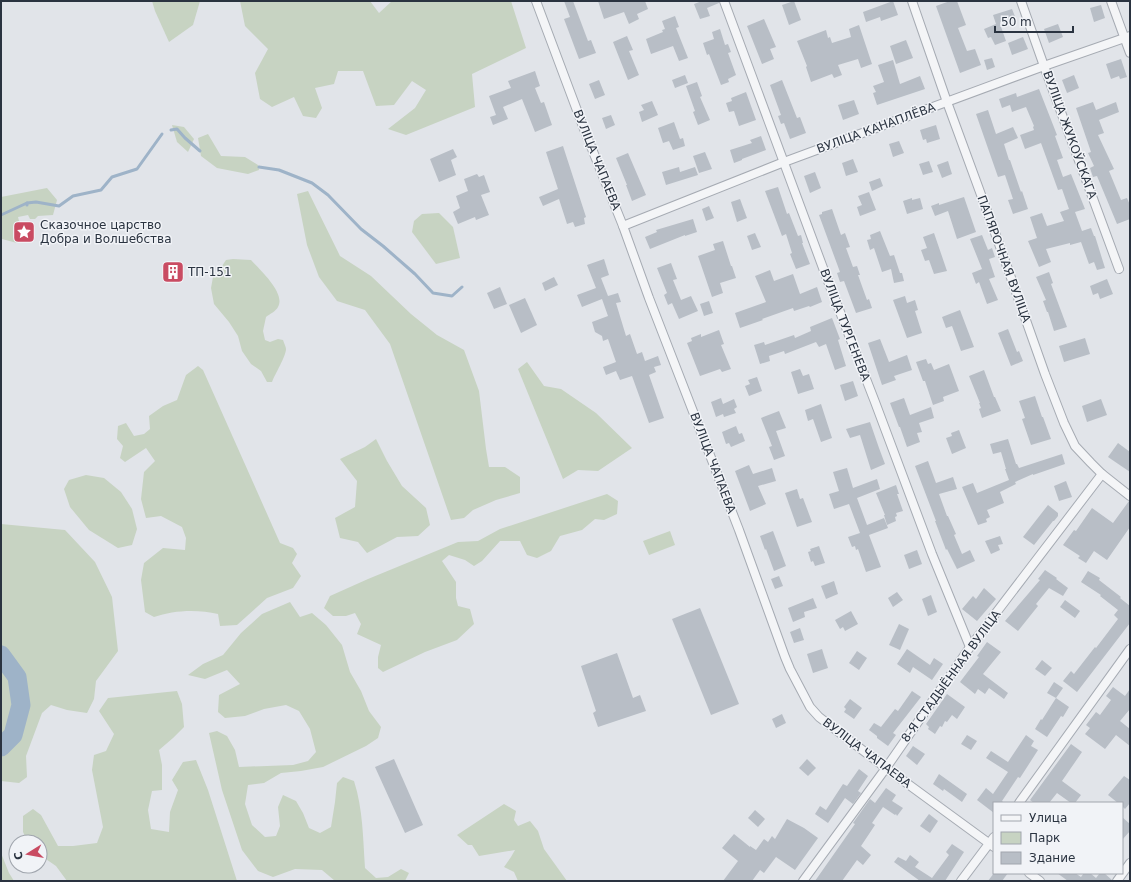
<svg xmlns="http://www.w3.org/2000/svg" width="1131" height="882" viewBox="0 0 1131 882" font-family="'DejaVu Sans',sans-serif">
  <rect width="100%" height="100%" fill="#e1e4e9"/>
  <!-- green -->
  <g fill="#c7d3c2">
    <path d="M152,1H200L193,25L169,42L155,11Z"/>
    <path d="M240,1H370L379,13L392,1H511L526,48L472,74L475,107L406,135L388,129L415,108L426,90L412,81L394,105L376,106L363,71H338L334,84L315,88L322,108L316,118L303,116L294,97L272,107L260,99L255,73L268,49L245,26Z"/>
    <path d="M172,125L184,127L194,139L188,152L177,142Z"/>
    <path d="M208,134L221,156L245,157L258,165L259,170L248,174L217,168L201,156L198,138Z"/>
    <path d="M47,188L57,200L53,215L38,216L35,219H30L28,215L18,217L23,236L17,243L2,239L1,244V197Z"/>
    <path d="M308,191L340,256L371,276L411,314L437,335L464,350L479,391L486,449L489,467H505L520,477V493L496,500L473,510L464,518L451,520L390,344L365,310L337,301L319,277L307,245L297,194Z"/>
    <path d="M439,213L453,227L460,258L436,264L412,232L414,221L422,214Z"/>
    <path d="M233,259L251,260C260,270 286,293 278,307C276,311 270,314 266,317L263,331L265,340L270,342L278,339L283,340C284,343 286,347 286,349C286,356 275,374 272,382H267L261,371L251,364L242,351L238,336L229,322L214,304L211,288L213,277L220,269L226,260Z"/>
    <path d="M527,362L544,386L561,389L596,413L632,448L598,471L578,470L563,479L518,369Z"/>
    <path d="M198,366L203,370L280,543L293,548L297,554L292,563L301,576L293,588L267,598L237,625L220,626L218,614C198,609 173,610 154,617L145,612L141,580L144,563L163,548L185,550L186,538L182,527L161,516L146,518L141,499L144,472L155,461L146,448L125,462L120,458L123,446L117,439L118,426L126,423L134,436L144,434L150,429L149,416L163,406L177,400L186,375Z"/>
    <path d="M376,439L387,461L402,486L426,508L430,525L418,536L397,537L367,553L358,542L340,538L335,518L355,507L357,481L340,459L365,447Z"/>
    <path d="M86,475L104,478L121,492L132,509L137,529L132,545L118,548L89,530L70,507L64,489L69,480Z"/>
    <path d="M607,494L618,501L617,514L604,520L595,519L582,530L560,536L551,551L537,558L527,555L520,541H500L482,561L474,566L465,560L449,555L442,561L456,582V598L458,606L470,609L474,624L457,640L425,652L383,672L378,668V657L381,645L357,634L361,624L355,613L346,616H333L324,608L330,596L368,579L458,542L478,541L500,529Z"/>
    <path d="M1,524L65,530L95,562L112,597L118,651L96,681L94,699L87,713L67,710L51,705L42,713L26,756L27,777L19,783L1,781Z"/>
    <path d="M670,531L675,545L649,555L643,541Z"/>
    <path d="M290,602L300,617L312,613L326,625L342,645L350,672L361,691L369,711L381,727L378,738L366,746L323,767L301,771L281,773L264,783L248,785L245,804L252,825L265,837L276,836L280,826L278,807L283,795L296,801L303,813L309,828L320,833L331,827L335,802L337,783L343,777L354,781C363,809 363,838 365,868L376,878L388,877L401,869L409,873L405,881H335L322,870L295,869L273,877L258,871L242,850L222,790L209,733L217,731L227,736L235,750L239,767L293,765L308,761L316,752L310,729L299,711L286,705L264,709L245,716L225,718L218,712L219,695L240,684L227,670L205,679L188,675L203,664L223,655L241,633L262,614Z"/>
    <path d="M177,691L182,704L184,727L173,738L159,750L162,765V790L152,791L148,810L151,829L169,832L170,812L178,790L172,780L183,762L196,760L208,790L237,881H67L56,866L40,855V842H28L23,832V816L33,809L41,815L58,846H73L97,843L103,827L92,770L94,755L106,751L114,734L99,711L108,698Z"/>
    <path d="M504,804L516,811L514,820L518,826L530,821L538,831L544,849L567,881H518L514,872L504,867L511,857L515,850L479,856L472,845H468L457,835Z"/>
    <path d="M1,853L9,873L14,881H1Z"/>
  </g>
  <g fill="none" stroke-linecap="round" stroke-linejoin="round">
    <!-- stream -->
    <g stroke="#9eb3c8" stroke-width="3">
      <path d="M171,130L177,129L185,138L200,151"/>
      <path d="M259,167L279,170L312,183L328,195L361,229L383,246L415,274L433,293L452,296L462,287"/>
      <path d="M27,203L36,202L59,206L73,196L101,190L112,177L137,169L162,134"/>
      <path d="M1,215L27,203V205"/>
    </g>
    <!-- river -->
    <path stroke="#9eb3c8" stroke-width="19" d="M1,655L17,677L21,705L13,735L1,747"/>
  </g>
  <!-- building -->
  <g fill="#b8bec6">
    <path d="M564,1H573L588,41L591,40L596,53L579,59L564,19L570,17Z"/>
    <path d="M598,1H645L648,9L637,14L639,19L629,24L624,12L604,19Z"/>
    <path d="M702,1H719V3L707,8L710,16L700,19L694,4Z"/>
    <path d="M794,1L801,20L789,25L782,5Z"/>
    <path d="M893,1L898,15L881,21L880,17L866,22L863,12Z"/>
    <path d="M950,1H957L966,25L958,28L967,51L975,49L981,65L960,73L936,6Z"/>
    <path d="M1101,5L1105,18L1094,22L1090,8Z"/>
    <path d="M1012,9L1016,19L1000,24L1006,41L995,45L991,37L988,38L984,29L996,24L993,15Z"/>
    <path d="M675,16L679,27L676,28L688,58L679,61L673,46L651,54L646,39L663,32L662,30L665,29L662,21Z"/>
    <path d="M764,19L776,47L770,49L774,59L762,64L747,26Z"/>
    <path d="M1058,24L1063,37L1049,43L1044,29Z"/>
    <path d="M859,25L872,64L861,68L858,59L838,65L842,75L834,78L832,74L811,82L806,67L807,66L797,41L826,30L828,38L830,37L832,43L851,37L849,29Z"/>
    <path d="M720,29L725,45L728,44L731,52L728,53L736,75L728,79L729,82L721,85L709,54L707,55L703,43L714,39L712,32Z"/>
    <path d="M627,36L633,50L629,51L639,75L628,80L613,42Z"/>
    <path d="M1023,37L1028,49L1012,55L1008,43Z"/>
    <path d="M906,40L913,58L896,64L890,46Z"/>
    <path d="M992,58L995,67L987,70L984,60Z"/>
    <path d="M1121,59L1127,77L1120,79L1119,76L1111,79L1106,64Z"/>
    <path d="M893,60L900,84L920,76L925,89L877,105L873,93L876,92L873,86L884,82L878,65Z"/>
    <path d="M535,71L540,86L535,88L541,103L544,102L552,125L535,132L522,99L503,107L508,119L493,125L490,117L496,115L489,96L511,88L508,81Z"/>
    <path d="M685,75L688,83L675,88L672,80Z"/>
    <path d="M1074,75L1079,88L1067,93L1062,80Z"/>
    <path d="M599,80L605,95L595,99L589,84Z"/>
    <path d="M782,80L797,118L800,117L806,133L790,139L784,123L781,124L778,116L781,115L770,85Z"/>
    <path d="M697,82L702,96L700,97L710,120L698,125L693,112L695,111L686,86Z"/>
    <path d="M1039,89L1057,135L1055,136L1063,158L1057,160L1063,177L1071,174L1085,209L1075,212L1082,231L1091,228L1094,236H1095L1105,268L1097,270L1094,262L1089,264L1081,242L1070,245V243L1046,249L1051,262L1039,267L1028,241L1037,238L1030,217L1042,213L1047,226L1064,221L1060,212L1069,209L1062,189L1058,190L1041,143L1025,149L1020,135L1034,130L1033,127L1034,126L1026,107L1012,112L1010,105L1002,108L999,99L1016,93L1017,97Z"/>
    <path d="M746,92L756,120L739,126L734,111L729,112L726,103L732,101L731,98Z"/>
    <path d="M854,100L859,114L843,120L838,105Z"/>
    <path d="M652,101L658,115L642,122L639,112L644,110L641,105Z"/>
    <path d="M1093,102L1096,110L1116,102L1119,112L1099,120L1104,133L1098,135L1114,169L1109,171L1121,200L1127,198L1130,205V219L1117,224L1097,176L1093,177L1090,168L1094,166L1088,153L1091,152L1076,108Z"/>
    <path d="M988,110L996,134L1013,127L1018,138L1004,144L1009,160H1010L1021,192L1022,191L1028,209L1013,214L1008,200L1013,199L1005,175L998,177L976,114Z"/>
    <path d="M611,115L615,125L606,129L602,118Z"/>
    <path d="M674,122L680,139L683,138L685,146L673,150L669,141L663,143L658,128Z"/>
    <path d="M936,125L940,139L927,143L926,139L923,140L920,130Z"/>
    <path d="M761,136L766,150L742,159V160L734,163L730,150L752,143L750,140Z"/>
    <path d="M899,141L904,153L893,157L889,144Z"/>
    <path d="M563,146L586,217L584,218L585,224L575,227L573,222L567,224L559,199L543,206L539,197L558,189L546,152Z"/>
    <path d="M453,149L457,157L451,160L456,175L439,182L430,159Z"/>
    <path d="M705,152L712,169L699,173L693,156Z"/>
    <path d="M628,153L646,195L632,201L626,185H627L616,158Z"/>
    <path d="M853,159L858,172L846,176L842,163Z"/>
    <path d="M929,161L933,172L923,175L919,164Z"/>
    <path d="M948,161L952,174L942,178L937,165Z"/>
    <path d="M679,167L680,172L695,167L698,175L666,185L662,172Z"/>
    <path d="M815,172L821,188L810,193L804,176Z"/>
    <path d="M477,174L479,177L484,175L490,192L481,195L489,215L476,220L475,217L458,224L453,212L460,208L456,196L468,191L464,179Z"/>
    <path d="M880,178L883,186L872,191L869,182Z"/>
    <path d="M778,187L787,214L789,213L798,236L801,235L803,243H802L810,264L796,269L790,254L792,253L786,234L782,236L765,191Z"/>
    <path d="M869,192L876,210L860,216L857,207L862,205L858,196Z"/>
    <path d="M964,197L976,232L957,239L948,211L935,216L931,206L939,203V205Z"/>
    <path d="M912,198V200L920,198L923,209L907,214L903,201Z"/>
    <path d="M740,199L747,218L737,222L731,202Z"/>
    <path d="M709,206L714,218L706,221L702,209Z"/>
    <path d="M832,209L841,235L845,233L850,247L846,248L853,267L857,266L860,275H858L867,300L869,299L872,308L856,313L844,281L840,282L837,273L840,272L819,215L822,214V212Z"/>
    <path d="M693,219L697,232L685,236V235L650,249L645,237L657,232L656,230Z"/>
    <path d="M880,231L890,256L894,255L900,273H902L904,281L894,283L891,269L882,272L874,248L870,250L867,240L871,239L870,235Z"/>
    <path d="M755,233L761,247L752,250L747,236Z"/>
    <path d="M934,233L947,271L934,274L929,260L925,261L921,250L927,248L923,237Z"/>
    <path d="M982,235L988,250L992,248L995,257L989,259L995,277L989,279L998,300L987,304L979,282L976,284L972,273L982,269L970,239Z"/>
    <path d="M723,241L731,266H732L736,278L720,283L723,293L712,297L698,256L715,250L713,244Z"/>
    <path d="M604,259L609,275L601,278L608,296L618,293L621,302L616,303L626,336L630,334L637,354L642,352L645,361L658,356L661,365L654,367L656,372L649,375L664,418L649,423L632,376L620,380L616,371L606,375L603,367L616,362L608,339L603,341L602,336L595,332L592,322L608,316L602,299L582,307L577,295L596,288L587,265Z"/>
    <path d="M671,263L677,279L673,280L681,300L691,296L698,311L679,319L672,303L668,305L664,295L667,293L657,268Z"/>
    <path d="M770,270L774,281L793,274L800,294L817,287L822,302L810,307L809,306L794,311L793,308L762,319L763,320L740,328L735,313L766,302L755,276Z"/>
    <path d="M1049,272L1053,283L1051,284L1067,327L1054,331L1048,312H1047L1043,301L1046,300L1036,277Z"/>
    <path d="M554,277L558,285L545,291L542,283Z"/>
    <path d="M1107,279L1113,294L1100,299L1098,293L1093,295L1090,286Z"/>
    <path d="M500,287L507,304L494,309L487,293Z"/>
    <path d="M905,296L907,303L915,300L918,310L915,311L922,333L907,338L893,300Z"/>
    <path d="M525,298L537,325L521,333L509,305Z"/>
    <path d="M709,301L713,313L704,316L700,304Z"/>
    <path d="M960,310L974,347L961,351L952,326L946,328L942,317Z"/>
    <path d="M832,318L840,339L838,340L846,366L835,370L826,344L819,347L816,342L785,354L784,351L769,356L770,361L760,364L754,345L764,342L765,345L794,335L795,338L811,331L810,327Z"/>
    <path d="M1008,329L1017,352L1019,351L1023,361L1011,366L998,333Z"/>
    <path d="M719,330L724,344L721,345L731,369L722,372L720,369L700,376L687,343L692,341L691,338L701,334V337Z"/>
    <path d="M1085,338L1090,354L1064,362L1059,346Z"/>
    <path d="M880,339L889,362L907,355L912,370L894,376L896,380L882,385L868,343Z"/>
    <path d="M926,359L928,364L931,363L934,370L949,364L959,391L943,397L944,401L933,405L925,381H923L916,362Z"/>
    <path d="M800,369L803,376L809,374L814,389L798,394L791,372Z"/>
    <path d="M984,370L994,397H995L1001,411L982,418L979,409L981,408L979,403H980L969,376Z"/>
    <path d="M757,377L762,391L749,396L745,386L750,384L748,380Z"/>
    <path d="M853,381L858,396L845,401L840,385Z"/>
    <path d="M1035,396L1042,417H1043L1051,439L1031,445L1022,419L1025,418L1019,401Z"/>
    <path d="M721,398L723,404L734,399L737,407L734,409L736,413L724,417L723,414L716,417L711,402Z"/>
    <path d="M904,398L910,415L931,407L934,418L919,423L922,432L917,433L920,442L907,447L900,427H899L890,403Z"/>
    <path d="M1101,399L1107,415L1087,422L1082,406Z"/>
    <path d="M821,404L832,438L821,442L813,419L808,421L805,410Z"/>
    <path d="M779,411L786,428L776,431L785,456L774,460L769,447L772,446L761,418Z"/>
    <path d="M870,422L879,448L885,464L871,470L860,435L850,438L846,429Z"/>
    <path d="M736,426L739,434L742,433L745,441L731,447L729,443L726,444L722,432Z"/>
    <path d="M959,430L966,448L952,454L946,438L952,436L951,433Z"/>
    <path d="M1008,439L1016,464H1017L1019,468L1062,454L1065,464L1033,475V474L1015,482L1016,484L1000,492L1004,503L987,510L990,517L986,519L987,522L978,525L962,487L973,483L977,493L1009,480L1005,469H1006L1001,452L993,454L990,444Z"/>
    <path d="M1118,443L1130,452V472L1108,457Z"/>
    <path d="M928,461L936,483L953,477L957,489L939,494L947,516H948L956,534L954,535L962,554L970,550L975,561L957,569L947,549L946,550L935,521H936L915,466Z"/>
    <path d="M749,465L753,474L772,468L776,481L758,486L766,504L750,511L735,471Z"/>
    <path d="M847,468L853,488L877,479L880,489L857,498L867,525L884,518L888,528L869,535L881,567L866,572L858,549L856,550L855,546L852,547L848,537L860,533L849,504L834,509L829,494L839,491L833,472Z"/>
    <path d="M1066,481L1072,497L1059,501L1054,486Z"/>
    <path d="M896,485L899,494H897L903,511L896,513L897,516L895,517L896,521L887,525L884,515H885L876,493Z"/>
    <path d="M797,489L800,499L803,498L812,522L797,527L785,493Z"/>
    <path d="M1129,501H1130V527L1107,560L1094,551L1086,563L1078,558L1080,556L1063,545L1074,530L1076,531L1092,508L1113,523Z"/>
    <path d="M1048,505L1058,513V516L1054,521H1053L1034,545L1023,537Z"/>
    <path d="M773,531L786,566L774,571L766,549L765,550L760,536Z"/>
    <path d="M1000,536L1003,544L998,545L1000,550L991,554L985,541Z"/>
    <path d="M819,546L825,563L815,566L813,561L811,562L808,552L811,551L810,549Z"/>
    <path d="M917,550L922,564L909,569L904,555Z"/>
    <path d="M1045,570L1057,578L1056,579L1068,588L1063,596L1049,588L1036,604L1038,606L1018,631L1005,621L1040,580L1038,579Z"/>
    <path d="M1088,571L1100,578L1099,580L1121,597L1120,598L1130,606V623L1077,692L1063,681L1071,671L1074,674L1095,647L1096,648L1118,619L1114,615L1118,610L1100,596L1101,595L1081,582Z"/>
    <path d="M779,576L783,586L775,589L771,579Z"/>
    <path d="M834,581L838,594L826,599L821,586Z"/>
    <path d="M984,588L996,599L977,621L962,609L973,596L976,599Z"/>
    <path d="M897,592L903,600L893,607L888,598Z"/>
    <path d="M931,595L937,612L928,616L922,599Z"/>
    <path d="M813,598L817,608L804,612L805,617L793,622L788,608Z"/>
    <path d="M1065,600L1080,611L1075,618L1060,607Z"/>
    <path d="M700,608L739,704L711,715L672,619Z"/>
    <path d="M851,611L858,624L845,631L843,627L840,629L835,620Z"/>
    <path d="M899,624L909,629L900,650L889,645Z"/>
    <path d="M800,628L804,640L794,643L790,632Z"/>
    <path d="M987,642L1001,652L983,674L1008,693L1004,699L989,688L985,694L978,689L975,694L960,682L979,657L977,656Z"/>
    <path d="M822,649L828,668L813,673L807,654Z"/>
    <path d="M907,649L930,665L934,658L943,664L932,680L913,667L910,673L897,664Z"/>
    <path d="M857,651L867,658L859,670L849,663Z"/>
    <path d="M617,653L633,698L640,695L646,711L598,727L593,713L596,711L581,666Z"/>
    <path d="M1042,660L1052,668L1045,676L1035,669Z"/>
    <path d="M1054,682L1063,688L1056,698L1047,693Z"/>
    <path d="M1113,687L1125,696L1130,689V709L1120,721L1130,729V746L1116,735L1105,749L1085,734L1090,728L1086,725L1096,712L1100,715L1111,700L1106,696Z"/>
    <path d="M912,691L921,697L893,733L896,735L888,746L877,738V736L869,730L874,723L881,727L895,709L898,711Z"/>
    <path d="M947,694L965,707L957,719L952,715L947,722L945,721L942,727L940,726L935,734L928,729L929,727L926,724Z"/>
    <path d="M1056,698L1069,707L1063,717L1061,716L1047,737L1035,729L1041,719L1042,720Z"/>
    <path d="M850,699L862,708L854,719L844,712L846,709L844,707Z"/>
    <path d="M782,714L786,723L776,728L772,719Z"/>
    <path d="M967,735L977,741L971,750L961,744Z"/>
    <path d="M1026,735L1034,741L1031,746L1038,750L1020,778L1018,777L1002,801L1004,803H994V813L977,800L986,788L993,794L1008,772L986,758L991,751L1008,762Z"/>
    <path d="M1071,744L1082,752L1062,781L1081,795L1075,803H1071L1057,793L1049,803H1034L1030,800Z"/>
    <path d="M913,746L925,754L917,765L906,756Z"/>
    <path d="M394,759L423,825L405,833L375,767Z"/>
    <path d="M807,759L816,768L808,776L799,768Z"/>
    <path d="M859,769L868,776L858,791L861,793L853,804L845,798L828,823L815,814L820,806L826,810L843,784L847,786Z"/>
    <path d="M939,774L967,794L962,802L944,789L943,791L933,784Z"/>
    <path d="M1124,776L1130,780V803L1125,809L1122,806V803H1118L1108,795Z"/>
    <path d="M886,788L896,795L892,801L903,808L897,816L896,814L895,815L883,807L872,823L875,825L861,846L871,855L863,865L857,860L842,881H815L855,824L853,823L870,799L875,803Z"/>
    <path d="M755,810L765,819L758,827L748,818Z"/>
    <path d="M929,814L938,821L930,833L920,826Z"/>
    <path d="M1122,817L1130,824V831L1122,840Z"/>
    <path d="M787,819L804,828L818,838L795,870L776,857L764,873L760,870L752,881H723L738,861L722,848L734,834L750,847V846L756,850L764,839L768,842L772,836L775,839Z"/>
    <path d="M952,844L964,852L945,881H920L894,862L898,857L906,861L910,855L919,862L915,867L932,878L949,855L946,852Z"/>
    <path d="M994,873H1008L1002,881H988Z"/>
    <path d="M1057,873H1075L1081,877L1084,873H1090L1096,878L1100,873H1104L1112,880V881H1068Z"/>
  </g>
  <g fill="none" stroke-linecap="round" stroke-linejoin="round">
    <!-- street casing -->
    <g stroke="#a6abb3" stroke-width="10">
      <g id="street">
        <path d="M536,1L584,129L623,226L649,298L739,530L785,657L790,669L810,707L819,717L886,768L994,847"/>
        <path d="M724,1L826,276L875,402L932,554L970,647"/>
        <path d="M912,1L947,102L998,241L1045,374L1064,423L1075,446L1091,463L1102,474L1130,496"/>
        <path d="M1021,1L1044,66L1119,269"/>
        <path d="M1111,1L1130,53"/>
        <path d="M623,226L784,162L1044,66L1130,36"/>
        <path d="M1019,803L1130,649"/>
        <path d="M1029,873L1040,881"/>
        <path d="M803,881L886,768L970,647L1102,474"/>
        <path d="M961,881L994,837"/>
        <path d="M1117,881L1130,863"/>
      </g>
    </g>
    <!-- street -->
    <use href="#street" stroke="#f4f5f7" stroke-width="8"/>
  </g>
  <!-- icons -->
  <defs>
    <g id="sight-square" transform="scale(1.15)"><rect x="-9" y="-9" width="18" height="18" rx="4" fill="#c94b62" stroke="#f1f3f7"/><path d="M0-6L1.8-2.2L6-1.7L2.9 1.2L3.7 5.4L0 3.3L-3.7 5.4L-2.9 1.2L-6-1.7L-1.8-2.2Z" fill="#fff"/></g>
    <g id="building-square" transform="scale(1.15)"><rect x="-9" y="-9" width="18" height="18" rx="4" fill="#c94b62" stroke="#f1f3f7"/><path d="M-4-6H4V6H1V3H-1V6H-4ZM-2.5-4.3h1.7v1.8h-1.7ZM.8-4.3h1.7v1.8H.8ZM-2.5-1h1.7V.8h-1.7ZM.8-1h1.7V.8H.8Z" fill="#fff"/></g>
  </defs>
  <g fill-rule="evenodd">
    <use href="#sight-square" x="24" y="232"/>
    <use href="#building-square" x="173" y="272"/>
  </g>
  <g text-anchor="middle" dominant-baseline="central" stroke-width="3" stroke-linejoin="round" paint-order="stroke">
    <!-- street labels -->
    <g font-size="12" fill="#2a3340" stroke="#f1f3f7">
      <text transform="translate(876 128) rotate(-20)">ВУЛІЦА КАНАПЛЁВА</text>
      <text transform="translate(1070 135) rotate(70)">ВУЛІЦА ЖУКОЎСКАГА</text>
      <text transform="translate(597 160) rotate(68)">ВУЛІЦА ЧАПАЕВА</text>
      <text transform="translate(1004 259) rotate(70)">ПАПЯРОЧНАЯ ВУЛІЦА</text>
      <text transform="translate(845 325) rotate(69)">ВУЛІЦА ТУРГЕНЕВА</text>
      <text transform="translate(713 463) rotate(69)">ВУЛІЦА ЧАПАЕВА</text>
      <text transform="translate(951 676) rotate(-54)">8-Я СТАДЫЁННАЯ ВУЛІЦА</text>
      <text transform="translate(867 753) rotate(37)">ВУЛІЦА ЧАПАЕВА</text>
    </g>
    <!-- poi labels -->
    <g font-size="12" fill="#2a3340" stroke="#f1f3f7" text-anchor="start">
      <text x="40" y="225">Сказочное царство<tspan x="40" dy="14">Добра и Волшебства</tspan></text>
      <text x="188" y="272">ТП-151</text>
    </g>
  </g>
  <!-- border -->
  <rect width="1131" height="882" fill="none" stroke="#2a3340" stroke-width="4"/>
  <!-- legend -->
  <rect x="993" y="802" width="130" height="72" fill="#f1f3f7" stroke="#a1a6ae"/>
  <rect x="1001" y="815" width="20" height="6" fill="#f4f5f7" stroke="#a1a6ae"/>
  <text x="1029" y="822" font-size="12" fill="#2a3340">Улица</text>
  <rect x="1001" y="832" width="20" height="12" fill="#c7d3c2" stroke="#a1a6ae"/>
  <text x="1029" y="842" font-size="12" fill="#2a3340">Парк</text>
  <rect x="1001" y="852" width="20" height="12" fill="#b8bec6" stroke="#a1a6ae"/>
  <text x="1029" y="862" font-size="12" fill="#2a3340">Здание</text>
  <!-- north arrow -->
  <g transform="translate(28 854) rotate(259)"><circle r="19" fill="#f1f3f7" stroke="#a1a6ae"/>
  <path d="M0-3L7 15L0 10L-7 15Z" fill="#c94b62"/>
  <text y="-6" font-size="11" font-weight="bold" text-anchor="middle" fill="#2a3340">С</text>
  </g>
  <!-- scale -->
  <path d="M995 26v6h78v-6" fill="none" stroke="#2a3340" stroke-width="2"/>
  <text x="1001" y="26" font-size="12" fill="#2a3340" stroke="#f1f3f7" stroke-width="3" paint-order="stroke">50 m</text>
</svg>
